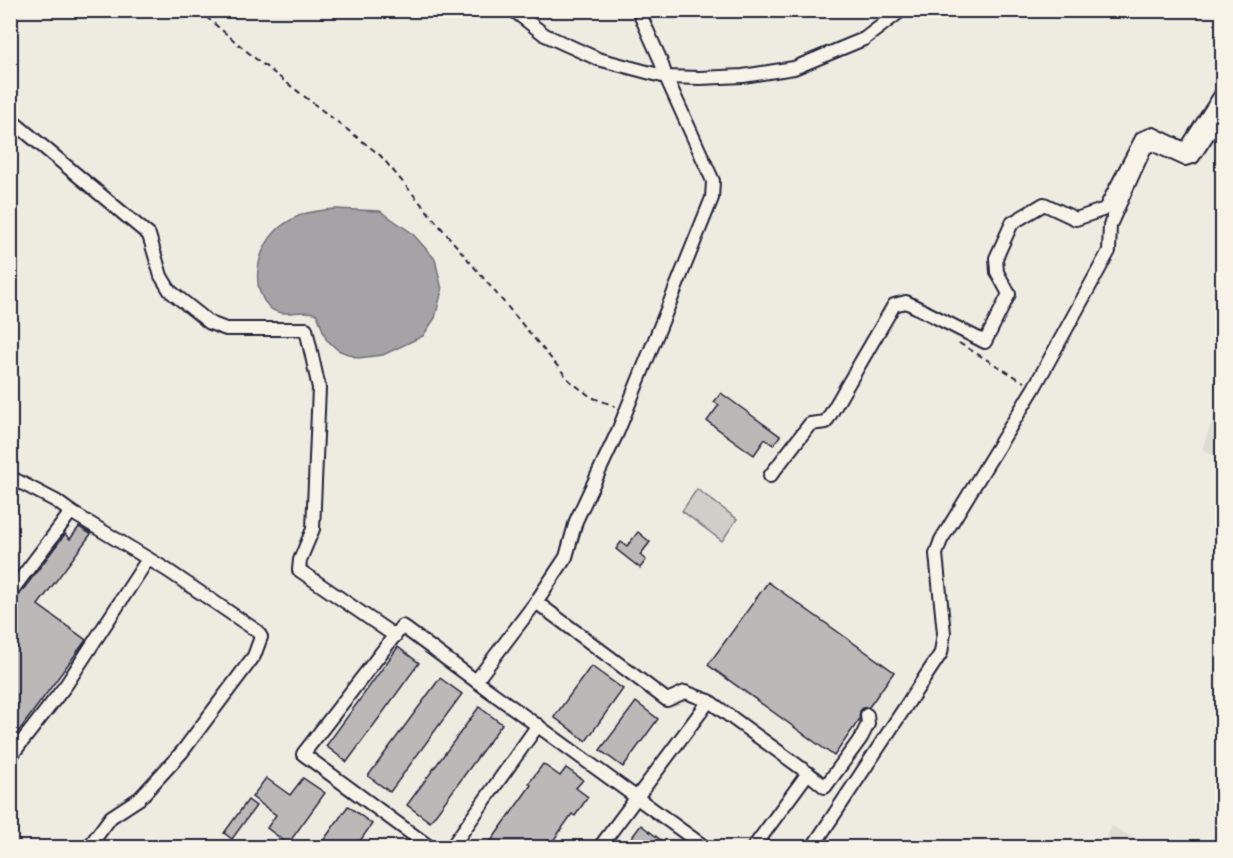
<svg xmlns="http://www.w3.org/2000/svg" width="1233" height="858" viewBox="0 0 1233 858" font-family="'Architects Daughter',sans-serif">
  <rect width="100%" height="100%" fill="#eeebe1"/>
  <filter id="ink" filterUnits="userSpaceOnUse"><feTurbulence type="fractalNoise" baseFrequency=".0167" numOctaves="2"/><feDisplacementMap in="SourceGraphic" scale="12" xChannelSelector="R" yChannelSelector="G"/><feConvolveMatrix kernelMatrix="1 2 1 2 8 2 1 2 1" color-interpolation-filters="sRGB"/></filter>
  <g filter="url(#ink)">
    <!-- built -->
    <g fill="#dfdcd4">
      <path d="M1220,400L1222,401V460L1202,449Z"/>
      <path d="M1112,826L1149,847H1102Z"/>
    </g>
    <!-- green -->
    <path fill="#d1cdc9" stroke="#7a7882" stroke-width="1.5" d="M697,489L737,519L722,541L682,511Z"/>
    <!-- water -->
    <path fill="#a6a3a6" stroke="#716f7b" stroke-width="1.5" d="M335,209L380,211L412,233L435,259L442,290L435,318L423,336L383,355L358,358L338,350L326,339L317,314C302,307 282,320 269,307C249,286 258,249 276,231C281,225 295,217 303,214C313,211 325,210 335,209Z"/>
    <!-- building -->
    <g fill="#bbb8b7" stroke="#22223b" stroke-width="1.5">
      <path d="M721,393L780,436L773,445L765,439L754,455L707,421L719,405L714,402Z"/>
      <path d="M79,527L91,534L38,605L86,640L10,743V601L17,598L65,534L70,539Z"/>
      <path d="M638,532L650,542L640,555L646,560L640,568L616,549L621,542L627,546Z"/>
      <path d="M768,582L894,672L869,707L863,708L860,711L859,720L834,756L708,665Z"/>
      <path d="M398,647L419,663L347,762L326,746Z"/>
      <path d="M591,666L623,689L586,741L554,717Z"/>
      <path d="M440,678L462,694L390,792L368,776Z"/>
      <path d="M636,702L658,719L623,767L600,750Z"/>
      <path d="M479,707L502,724L430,822L407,805Z"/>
      <path d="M543,764L560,776L566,768L583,780L576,788L588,797L575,816L572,814L548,848H486L531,785L529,783Z"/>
      <path d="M266,778L290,795L303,778L325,793L288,844L267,828L276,815L252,797Z"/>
      <path d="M248,800L256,806L232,839L224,833Z"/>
      <path d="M348,806L372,824L355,848H318Z"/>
      <path d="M641,825L662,841L657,848H624Z"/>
    </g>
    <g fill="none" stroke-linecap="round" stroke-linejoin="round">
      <!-- minor casing -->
      <g stroke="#22223b" stroke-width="16">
        <g id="minor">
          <path d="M513,10L545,35L598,59L666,77L700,78L743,76L794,68L864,39L902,10"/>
          <path d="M10,119L149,235L161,276L170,291L210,323L226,329H306L319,388L313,529L300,560L299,570L395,636"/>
          <path d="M770,476L810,424L826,422L894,305L906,302L985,342L1009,294L997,272L996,258L1012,223L1044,204L1076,219L1105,209L1142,138L1153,134L1182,148L1187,147L1222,93"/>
          <path d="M10,477L56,501L71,512L167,570L257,631L261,637L254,656L182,752L140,798L111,817L88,848"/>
          <path d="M10,593L71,512"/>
          <path d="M536,602L566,557L576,521L618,431L712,198L713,181L666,77L660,59L638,10"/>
          <path d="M10,757L66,685L148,559"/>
          <path d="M808,773L825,787L861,738L868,724L867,715"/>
          <path d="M431,848L303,754L402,626L476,681"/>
          <path d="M451,848L538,725"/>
          <path d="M599,848L709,701"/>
          <path d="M706,848L476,681L536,602L667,700L685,692L709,701L808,773L753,848"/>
          <path d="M812,848L941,653L944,633L936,554L941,540L1034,388L1109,251L1110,225L1145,148L1152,144L1185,159L1193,157L1222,113"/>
        </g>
      </g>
      <!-- path -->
      <g stroke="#22223b" stroke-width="2" stroke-dasharray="6 4.5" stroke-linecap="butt">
        <path d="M198,10L256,59L380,155L570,381L591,397L615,406"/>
        <path d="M959,343L1024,382"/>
      </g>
      <!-- minor -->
      <use href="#minor" stroke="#f7f3e8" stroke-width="12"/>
    </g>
  </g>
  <!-- margin -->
  <rect width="1233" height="858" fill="none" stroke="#f7f3e8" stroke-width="36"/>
  <rect x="18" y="18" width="1197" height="822" fill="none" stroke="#22223b" stroke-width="2" filter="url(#ink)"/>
</svg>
